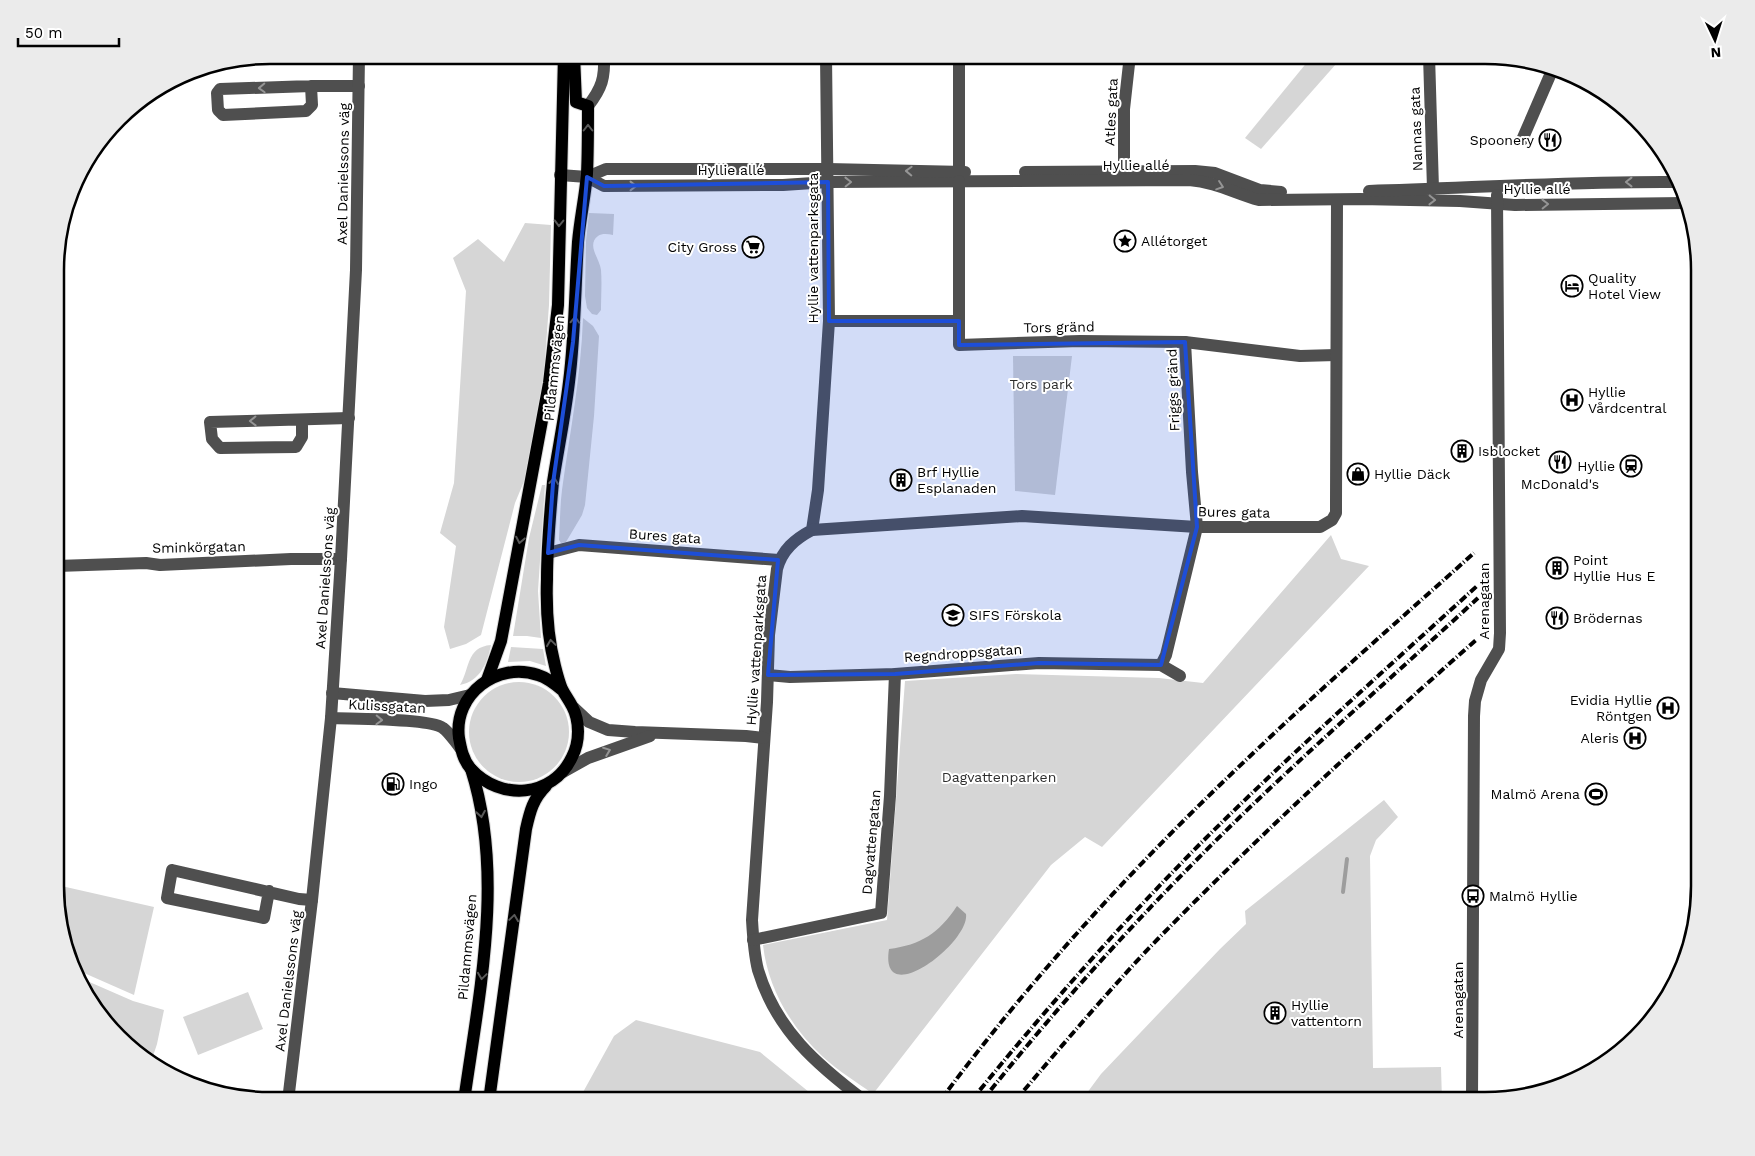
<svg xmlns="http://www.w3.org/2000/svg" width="1755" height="1156" viewBox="0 0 1755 1156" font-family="'Work Sans',sans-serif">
  <rect width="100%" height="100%" fill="#fff"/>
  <!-- green -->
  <g fill="#d6d6d6">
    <path d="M1313,55H1344L1261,149L1245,138Z"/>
    <path d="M589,213L614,214L613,235C608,234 602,233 598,236C586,245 600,259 601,270C602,283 601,297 601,310L597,315L592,314L587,308L585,296L586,241Z"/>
    <path d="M525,223L551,225L549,305L543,386L532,462L515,503L481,635L466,644L450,649L444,627L456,546L440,533L454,483L466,291L453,258L478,239L504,262Z"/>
    <path d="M583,318L593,326L599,336L594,416L585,505L582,515L566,542L561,543L559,540C560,523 560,506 562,490C570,432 581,376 583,318Z"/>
    <path d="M1013,356H1072L1055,495L1015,491Z"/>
    <path d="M542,485H545L538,591L541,638L527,636H513L529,538Z"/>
    <path d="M1331,535L1341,559L1369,566L1102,847L1085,837L1051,865L873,1094C857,1082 838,1071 823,1057C791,1027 768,989 763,945L887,920L905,681L1016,674L1159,678L1203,683Z"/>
    <path d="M491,645C487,664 480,681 460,685C470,669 466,647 491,645Z"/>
    <path d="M511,647L543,649L546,666L530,661L508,662Z"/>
    <circle cx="519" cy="732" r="50"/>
    <path d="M1384,800L1398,817L1376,840L1370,856L1373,1068L1441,1067L1442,1101H1081L1101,1074L1220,949L1246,924L1245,911Z"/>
    <path d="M57,885L154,907L134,995L75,969L57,914Z"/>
    <path d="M78,977L133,1001L164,1010L157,1044L150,1065L84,994Z"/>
    <path d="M248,992L263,1029L198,1055L183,1017Z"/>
    <path d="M636,1020L760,1052L820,1101H561L582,1094L614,1036Z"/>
  </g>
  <!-- water -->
  <path fill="#9d9d9d" d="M957,906L966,914C970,943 879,1012 889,949C921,945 939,933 957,906Z"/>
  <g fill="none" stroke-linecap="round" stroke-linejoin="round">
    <!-- stream -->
    <path stroke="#9d9d9d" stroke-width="4" d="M1343,892L1347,859"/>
    <!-- major casing -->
    <g stroke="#dbdbdb" stroke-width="14">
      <g id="major">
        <path d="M487,680L501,641L549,383L558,305L564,55"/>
        <path d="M562,690C555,684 548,678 538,675C498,661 453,694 459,738C461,749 463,760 471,769C500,801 553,798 572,757C580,742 580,721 572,706C569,700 565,695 562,689C559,682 557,674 555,666C548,639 546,607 547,579C547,547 550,514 553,482C558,449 565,416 569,382C575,335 575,288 578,242C580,219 585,197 587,174C588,152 588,129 588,106L576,102L574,55"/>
        <path d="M464,1101C479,994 505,875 471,769"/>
        <path d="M489,1101L526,829C530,811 533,799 546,786"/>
      </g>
    </g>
    <!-- minor -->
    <g stroke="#4f4f4f" stroke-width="12">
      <path d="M826,55L829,321L818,490L812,530C795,539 782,550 777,569L769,635L767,702L752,920C753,937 754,954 758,970C776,1030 817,1065 865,1101"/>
      <path d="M959,55V173"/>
      <path d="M1429,55L1433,189"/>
      <path d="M311,86L312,105L306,111L223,115L218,110L217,93L220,89L311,86H359"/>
      <path d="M588,106C602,88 605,78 604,55"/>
      <path d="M1522,140L1551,73V66"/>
      <path d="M1124,171V109L1130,55"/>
      <path d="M1025,172L1195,171L1215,173L1260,190L1281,192"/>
      <path d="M560,175L587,177L604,186L783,185L828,182L1189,180C1216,182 1234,193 1259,200L1360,199L1460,201L1515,205L1684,203"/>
      <path d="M587,177L606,169H828L965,172"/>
      <path d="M959,181V345L1080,341L1185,342L1300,356L1336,355"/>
      <path d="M1369,191C1472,188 1574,181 1677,182"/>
      <path d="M829,321H959"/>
      <path d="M302,420V437L296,447L220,448L212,439L210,422L349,418"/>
      <path d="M812,530L1022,516L1197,527H1320L1332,520L1336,513V503L1337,200"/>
      <path d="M548,553L579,545L779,560"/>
      <path d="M57,566L146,563L160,565L291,559H341"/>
      <path d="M1161,665L1180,676"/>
      <path d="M768,675L790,677L895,674L1039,663L1161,665L1166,655L1197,527L1192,472L1185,342"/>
      <path d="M332,693L425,701L449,700L470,695"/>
      <path d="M574,708L589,722L608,730L635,732L746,736L764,738"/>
      <path d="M331,718C351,719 430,718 443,728C450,733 455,742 461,749"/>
      <path d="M563,772L588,758L650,736"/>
      <path d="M269,891L264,918L167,898L172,870L299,899L312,900"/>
      <path d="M753,940L881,913L890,796L895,674"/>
      <path d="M288,1101L312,900L331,718L341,559L356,270L359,55"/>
      <path d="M1472,1101L1474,716L1475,701L1481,680L1499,649L1500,633L1497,195"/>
    </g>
    <!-- major -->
    <use href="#major" stroke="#000" stroke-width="12"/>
    <!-- rail -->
    <g stroke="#000" stroke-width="4" stroke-dasharray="8 2.5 1 2.5" stroke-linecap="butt">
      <path d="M940,1101C1031,978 1135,865 1246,760C1320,689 1398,621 1474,553"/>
      <path d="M971,1101C1043,1012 1119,926 1200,844C1289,755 1384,671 1477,586"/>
      <path d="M982,1101C1063,999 1151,903 1244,813C1320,740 1400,670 1478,598"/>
      <path d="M1015,1101C1059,1049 1103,997 1150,947C1254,840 1364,739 1476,640"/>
    </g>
  </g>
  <!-- one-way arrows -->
  <defs><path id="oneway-chevron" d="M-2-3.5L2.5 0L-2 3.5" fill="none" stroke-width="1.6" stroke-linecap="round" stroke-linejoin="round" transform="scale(1.25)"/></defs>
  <g stroke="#959595">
    <use href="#oneway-chevron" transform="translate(262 88) rotate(178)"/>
    <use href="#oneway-chevron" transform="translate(909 171) rotate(-178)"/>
    <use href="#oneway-chevron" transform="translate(848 182) rotate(-1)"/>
    <use href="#oneway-chevron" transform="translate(1629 182) rotate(180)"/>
    <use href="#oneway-chevron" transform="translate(633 186)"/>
    <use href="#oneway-chevron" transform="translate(1220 186) rotate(19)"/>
    <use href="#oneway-chevron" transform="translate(1432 200) rotate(1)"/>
    <use href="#oneway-chevron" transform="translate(1545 204) rotate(-1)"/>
    <use href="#oneway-chevron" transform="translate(253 421) rotate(179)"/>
    <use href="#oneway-chevron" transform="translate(379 720) rotate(2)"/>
    <use href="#oneway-chevron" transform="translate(607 751) rotate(-21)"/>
  </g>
  <g stroke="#595959">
    <use href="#oneway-chevron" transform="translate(588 128) rotate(-90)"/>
    <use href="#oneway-chevron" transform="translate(559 223) rotate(91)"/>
    <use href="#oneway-chevron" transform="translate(575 320) rotate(-87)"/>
    <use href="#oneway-chevron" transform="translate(554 481) rotate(-83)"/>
    <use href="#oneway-chevron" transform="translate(520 540) rotate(101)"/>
    <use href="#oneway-chevron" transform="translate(551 643) rotate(-98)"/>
    <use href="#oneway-chevron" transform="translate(481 814) rotate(81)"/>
    <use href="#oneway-chevron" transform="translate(514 918) rotate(-82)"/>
    <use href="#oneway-chevron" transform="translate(482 976) rotate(98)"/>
  </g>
  <!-- marked area -->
  <path fill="#1d4ed8" fill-opacity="0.2" stroke="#1d4ed8" stroke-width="4" stroke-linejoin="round" d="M587,177L604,186L828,182L829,321H959V345L1185,342L1197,527L1161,665L1039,663L895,674L768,675L778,560L579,545L548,553L553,483L573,342Z"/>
  <!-- icons -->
  <defs>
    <g id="restaurant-ring" transform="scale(1.125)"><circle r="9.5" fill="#fff" stroke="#000" stroke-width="1.5"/><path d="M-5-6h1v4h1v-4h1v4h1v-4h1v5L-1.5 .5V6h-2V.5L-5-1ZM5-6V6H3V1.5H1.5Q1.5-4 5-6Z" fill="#000"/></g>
    <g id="sight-ring" transform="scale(1.125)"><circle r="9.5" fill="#fff" stroke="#000" stroke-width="1.5"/><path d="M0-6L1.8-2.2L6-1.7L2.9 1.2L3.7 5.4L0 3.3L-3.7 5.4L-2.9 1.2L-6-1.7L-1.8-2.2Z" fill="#000"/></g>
    <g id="supermarket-ring" transform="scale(1.125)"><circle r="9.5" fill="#fff" stroke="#000" stroke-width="1.5"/><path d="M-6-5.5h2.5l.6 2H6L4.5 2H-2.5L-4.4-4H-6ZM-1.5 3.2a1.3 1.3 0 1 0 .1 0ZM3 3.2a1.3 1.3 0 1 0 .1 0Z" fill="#000"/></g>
    <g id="hotel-ring" transform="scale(1.125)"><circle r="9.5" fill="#fff" stroke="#000" stroke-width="1.5"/><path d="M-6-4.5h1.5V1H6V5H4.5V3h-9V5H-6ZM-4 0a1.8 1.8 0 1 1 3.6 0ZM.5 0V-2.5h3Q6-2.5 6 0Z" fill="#000"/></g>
    <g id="hospital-ring" transform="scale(1.125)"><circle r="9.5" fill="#fff" stroke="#000" stroke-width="1.5"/><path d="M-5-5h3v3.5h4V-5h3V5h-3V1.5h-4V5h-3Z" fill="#000"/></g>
    <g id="building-ring" transform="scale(1.125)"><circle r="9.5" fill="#fff" stroke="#000" stroke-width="1.5"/><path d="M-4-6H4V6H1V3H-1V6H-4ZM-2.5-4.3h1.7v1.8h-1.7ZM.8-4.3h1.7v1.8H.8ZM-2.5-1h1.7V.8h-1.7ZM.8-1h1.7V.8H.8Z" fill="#000"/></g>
    <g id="station-ring" transform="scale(1.125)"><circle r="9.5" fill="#fff" stroke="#000" stroke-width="1.5"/><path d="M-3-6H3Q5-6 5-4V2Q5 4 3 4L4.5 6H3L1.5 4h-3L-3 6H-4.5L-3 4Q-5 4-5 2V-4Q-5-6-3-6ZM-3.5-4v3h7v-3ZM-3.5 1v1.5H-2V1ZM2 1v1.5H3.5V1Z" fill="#000"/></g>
    <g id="shop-ring" transform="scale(1.125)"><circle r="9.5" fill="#fff" stroke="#000" stroke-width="1.5"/><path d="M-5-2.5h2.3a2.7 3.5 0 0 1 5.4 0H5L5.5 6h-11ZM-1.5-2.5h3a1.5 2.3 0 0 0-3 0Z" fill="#000"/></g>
    <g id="school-ring" transform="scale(1.125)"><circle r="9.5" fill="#fff" stroke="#000" stroke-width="1.5"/><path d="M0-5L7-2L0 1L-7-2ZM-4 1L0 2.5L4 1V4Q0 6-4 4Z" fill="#000"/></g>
    <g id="fuel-ring" transform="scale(1.125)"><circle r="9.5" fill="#fff" stroke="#000" stroke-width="1.5"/><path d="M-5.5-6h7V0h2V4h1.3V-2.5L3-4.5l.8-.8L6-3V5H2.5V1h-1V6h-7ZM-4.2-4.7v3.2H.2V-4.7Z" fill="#000"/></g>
    <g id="stadium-ring" transform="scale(1.125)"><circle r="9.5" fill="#fff" stroke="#000" stroke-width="1.5"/><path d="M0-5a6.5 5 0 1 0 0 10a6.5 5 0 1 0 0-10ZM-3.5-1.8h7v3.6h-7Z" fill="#000"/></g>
    <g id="bus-ring" transform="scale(1.125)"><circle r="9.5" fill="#fff" stroke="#000" stroke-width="1.5"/><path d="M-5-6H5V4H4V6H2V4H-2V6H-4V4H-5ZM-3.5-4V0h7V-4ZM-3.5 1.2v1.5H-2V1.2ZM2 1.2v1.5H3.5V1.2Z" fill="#000"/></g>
  </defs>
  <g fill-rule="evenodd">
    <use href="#restaurant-ring" x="1550" y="140"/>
    <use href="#sight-ring" x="1125" y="241"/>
    <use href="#supermarket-ring" x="753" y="247"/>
    <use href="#hotel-ring" x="1572" y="286"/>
    <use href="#hospital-ring" x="1572" y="400"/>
    <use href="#building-ring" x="1462" y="451"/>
    <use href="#restaurant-ring" x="1560" y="462"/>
    <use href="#station-ring" x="1631" y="466"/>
    <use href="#shop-ring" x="1358" y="474"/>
    <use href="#building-ring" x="901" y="480"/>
    <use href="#building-ring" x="1557" y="568"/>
    <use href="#school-ring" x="953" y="615"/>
    <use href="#restaurant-ring" x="1557" y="618"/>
    <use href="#hospital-ring" x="1668" y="708"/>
    <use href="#hospital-ring" x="1635" y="738"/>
    <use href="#fuel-ring" x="393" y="784"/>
    <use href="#stadium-ring" x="1596" y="794"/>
    <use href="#bus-ring" x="1473" y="896"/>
    <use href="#building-ring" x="1275" y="1013"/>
  </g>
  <g text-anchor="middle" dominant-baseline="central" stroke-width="4" stroke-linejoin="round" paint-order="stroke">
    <!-- street labels -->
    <g font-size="14" fill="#000" stroke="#fff">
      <text transform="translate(1111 112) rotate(-87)">Atles gata</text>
      <text transform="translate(1416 129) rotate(-92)">Nannas gata</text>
      <text x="1136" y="165">Hyllie allé</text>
      <text x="731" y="170">Hyllie allé</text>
      <text transform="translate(343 174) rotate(-89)">Axel Danielssons väg</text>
      <text x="1537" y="189">Hyllie allé</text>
      <text transform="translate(813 248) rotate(-90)">Hyllie vattenparksgata</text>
      <text transform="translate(1059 327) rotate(-1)">Tors gränd</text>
      <text transform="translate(554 368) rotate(-84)">Pildammsvägen</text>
      <text transform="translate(1173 390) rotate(-92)">Friggs gränd</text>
      <text transform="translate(1234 512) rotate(1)">Bures gata</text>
      <text transform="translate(665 536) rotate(4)">Bures gata</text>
      <text transform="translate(199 547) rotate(-1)">Sminkörgatan</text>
      <text transform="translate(325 578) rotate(-86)">Axel Danielssons väg</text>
      <text transform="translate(1484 601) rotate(-90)">Arenagatan</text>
      <text transform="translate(756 650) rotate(-86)">Hyllie vattenparksgata</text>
      <text transform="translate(963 653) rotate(-4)">Regndroppsgatan</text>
      <text transform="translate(387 706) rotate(3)">Kulissgatan</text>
      <text transform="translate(871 842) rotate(-85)">Dagvattengatan</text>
      <text transform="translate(467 947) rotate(-85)">Pildammsvägen</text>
      <text transform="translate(288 981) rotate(-83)">Axel Danielssons väg</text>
      <text transform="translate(1458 1000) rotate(-90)">Arenagatan</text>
    </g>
    <!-- poi labels -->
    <g font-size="14" fill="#000" stroke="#fff" text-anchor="start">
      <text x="1534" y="140" text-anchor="end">Spoonery</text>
      <text x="1141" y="241">Allétorget</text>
      <text x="737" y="247" text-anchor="end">City Gross</text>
      <text x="1588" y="278">Quality<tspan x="1588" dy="16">Hotel View</tspan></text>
      <text x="1588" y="392">Hyllie<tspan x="1588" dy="16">Vårdcentral</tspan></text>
      <text x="1478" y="451">Isblocket</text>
      <text x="1615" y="466" text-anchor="end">Hyllie</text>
      <text x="917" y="472">Brf Hyllie<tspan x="917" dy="16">Esplanaden</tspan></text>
      <text x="1374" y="474">Hyllie Däck</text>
      <text x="1560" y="484" text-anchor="middle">McDonald's</text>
      <text x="1573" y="560">Point<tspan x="1573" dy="16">Hyllie Hus E</tspan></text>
      <text x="969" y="615">SIFS Förskola</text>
      <text x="1573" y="618">Brödernas</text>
      <text x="1652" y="700" text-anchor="end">Evidia Hyllie<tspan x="1652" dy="16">Röntgen</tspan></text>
      <text x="1619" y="738" text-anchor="end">Aleris</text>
      <text x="409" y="784">Ingo</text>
      <text x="1580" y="794" text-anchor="end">Malmö Arena</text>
      <text x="1489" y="896">Malmö Hyllie</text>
      <text x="1291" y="1005">Hyllie<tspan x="1291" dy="16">vattentorn</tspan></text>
    </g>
    <!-- park labels -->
    <g font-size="14" fill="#2d2d2d" stroke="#fff">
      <text x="1041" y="384">Tors park</text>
      <text x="999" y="777">Dagvattenparken</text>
    </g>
  </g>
  <!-- crop -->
  <path d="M0 0H1755V1156H0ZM270 64H1485A206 206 0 0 1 1691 270V886A206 206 0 0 1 1485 1092H270A206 206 0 0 1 64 886V270A206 206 0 0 1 270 64Z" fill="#ebebeb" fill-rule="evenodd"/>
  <path fill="none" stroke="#000" stroke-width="2.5" d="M270 64H1485A206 206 0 0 1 1691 270V886A206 206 0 0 1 1485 1092H270A206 206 0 0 1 64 886V270A206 206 0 0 1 270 64Z"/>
  <!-- north arrow -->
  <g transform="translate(1715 40) rotate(176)" stroke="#ffffff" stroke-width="4" paint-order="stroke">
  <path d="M0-4L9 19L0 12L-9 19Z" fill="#000000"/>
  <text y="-8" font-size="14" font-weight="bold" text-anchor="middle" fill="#000000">N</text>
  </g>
  <!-- scale -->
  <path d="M18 38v8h101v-8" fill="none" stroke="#000000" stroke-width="2.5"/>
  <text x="25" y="38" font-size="15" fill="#000000" stroke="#ffffff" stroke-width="4" paint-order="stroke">50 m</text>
</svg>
